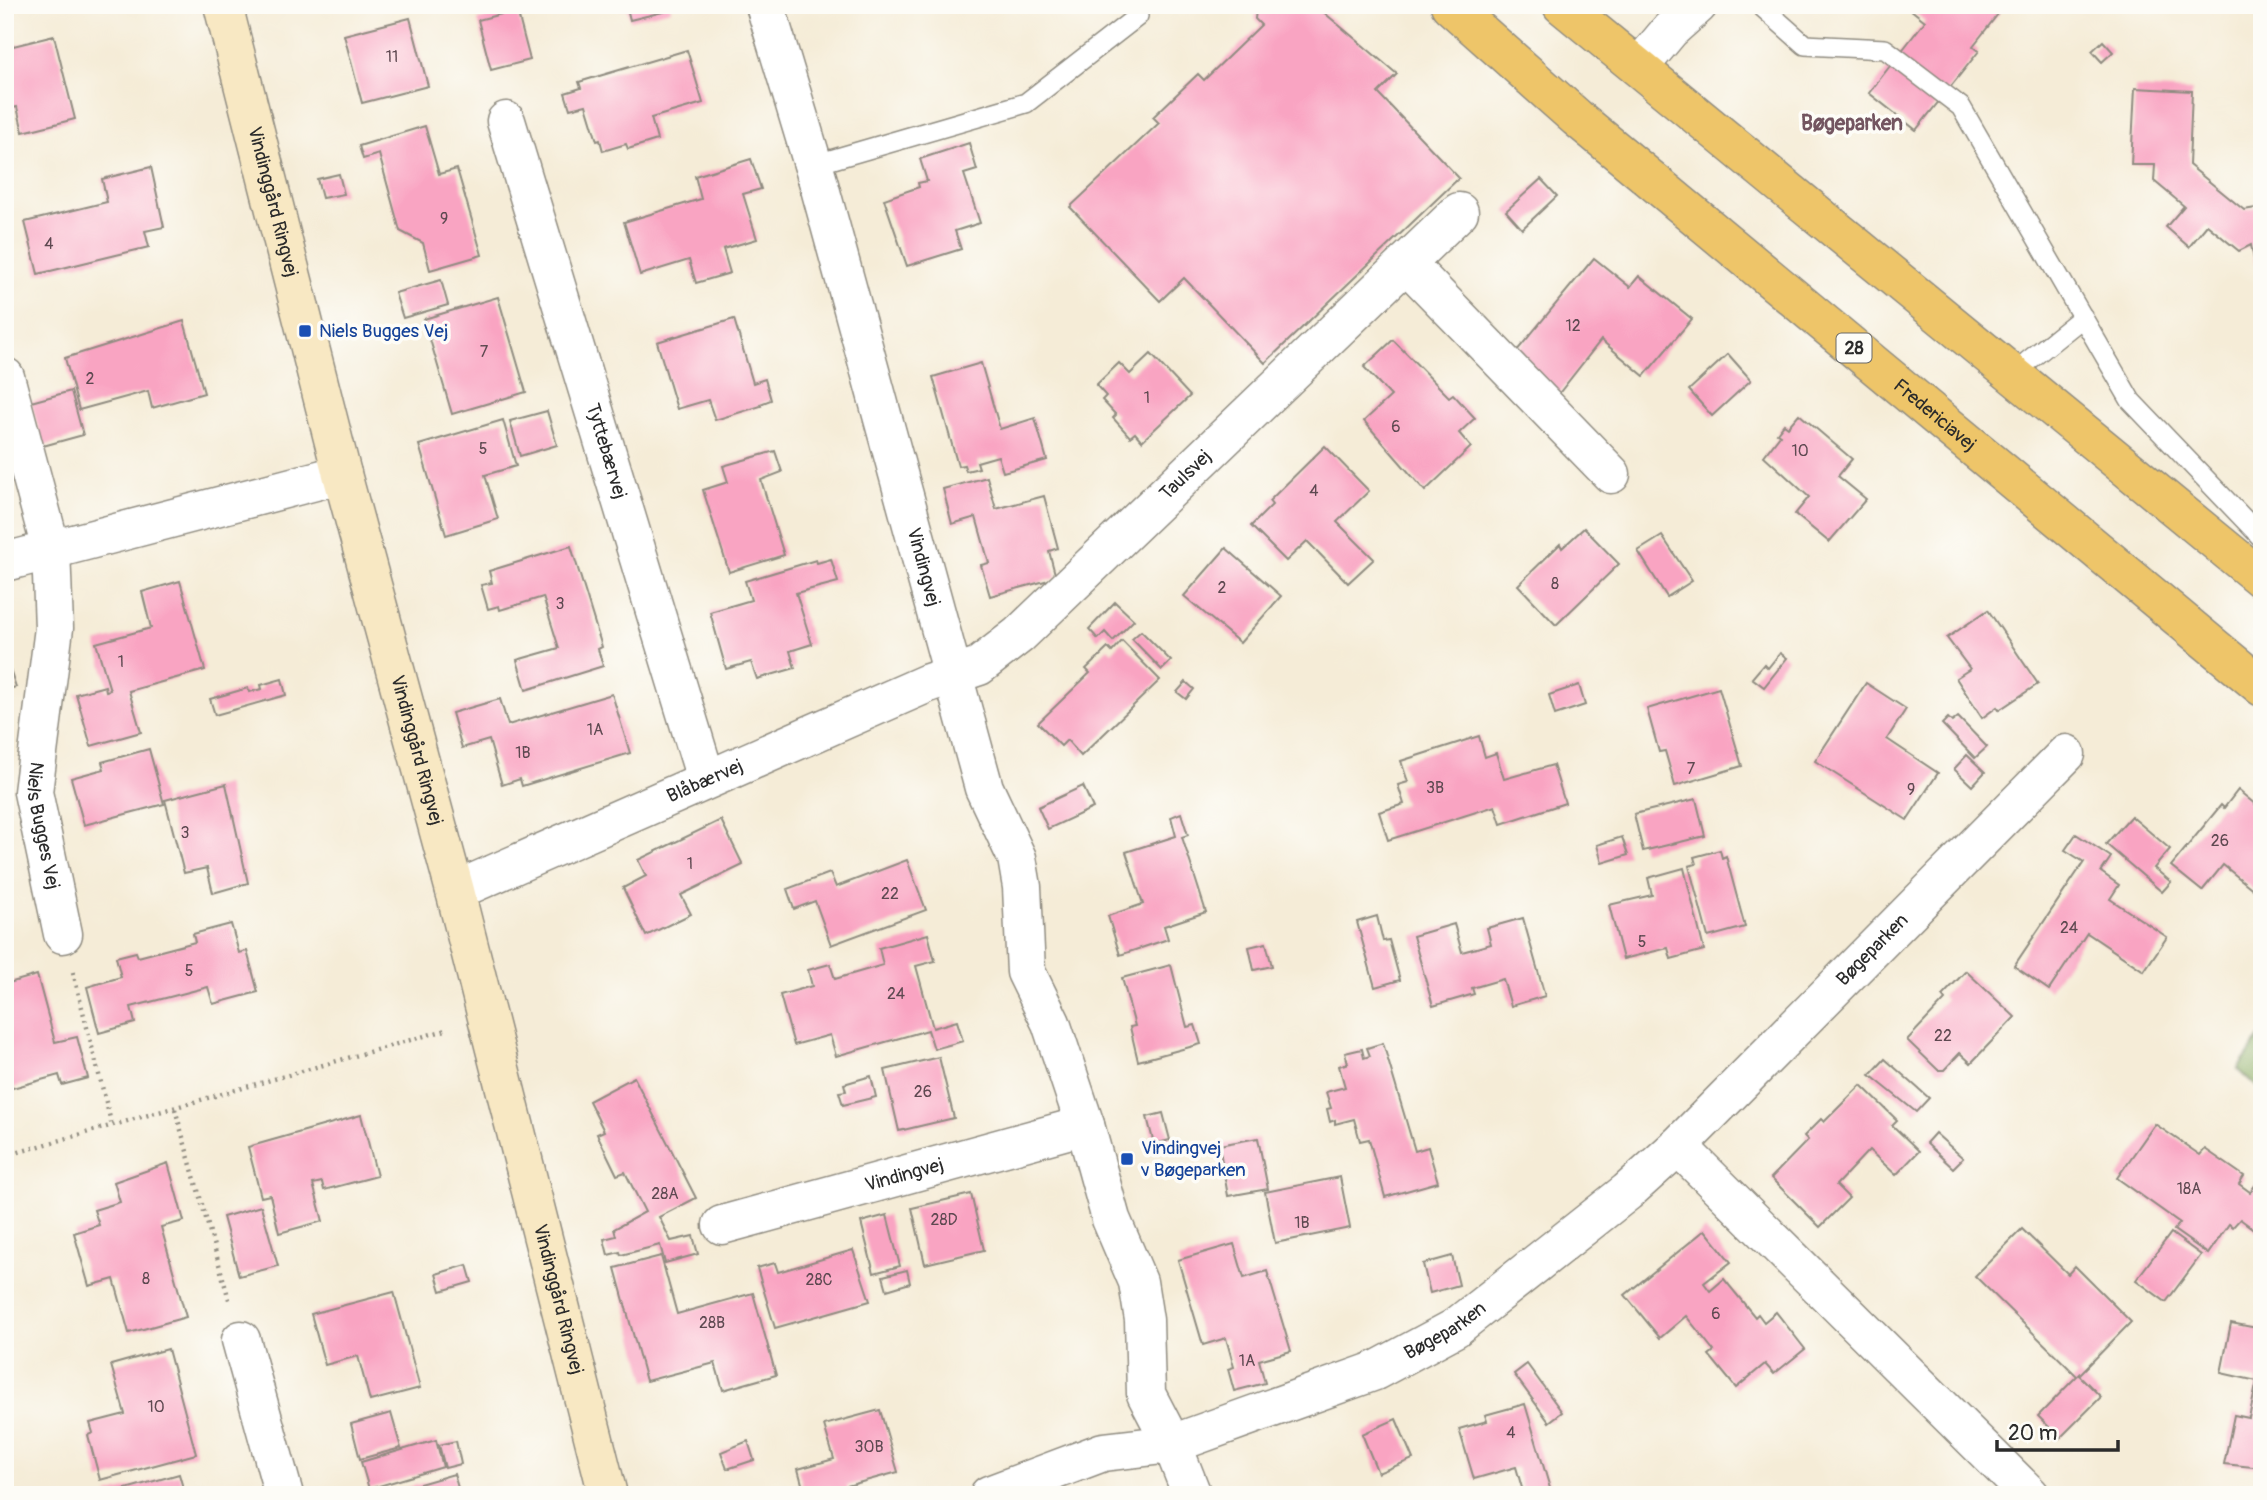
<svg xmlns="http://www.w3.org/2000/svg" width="2267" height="1500" viewBox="0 0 2267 1500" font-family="Pangolin,sans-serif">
  <rect width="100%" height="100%" fill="#fdfcf7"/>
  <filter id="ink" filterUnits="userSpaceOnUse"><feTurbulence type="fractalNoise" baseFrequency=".0143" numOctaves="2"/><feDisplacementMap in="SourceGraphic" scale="14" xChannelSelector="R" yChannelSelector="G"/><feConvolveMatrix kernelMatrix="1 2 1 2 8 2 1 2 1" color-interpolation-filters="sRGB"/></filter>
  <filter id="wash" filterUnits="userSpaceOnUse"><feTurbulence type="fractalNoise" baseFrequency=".00686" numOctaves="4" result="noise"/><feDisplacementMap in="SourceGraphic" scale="28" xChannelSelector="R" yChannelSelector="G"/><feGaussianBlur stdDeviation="1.57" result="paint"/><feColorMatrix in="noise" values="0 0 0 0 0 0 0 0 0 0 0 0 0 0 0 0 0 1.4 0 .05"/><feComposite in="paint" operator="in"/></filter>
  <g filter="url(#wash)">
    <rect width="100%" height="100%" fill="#f5ecd7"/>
    <!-- forest -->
    <path fill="#86a95d" stroke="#586a44" stroke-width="2" d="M2262,1034V1092L2238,1069Z"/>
    <g id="blocks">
      <!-- building -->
      <g fill="#f9a4c2">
        <path d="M545,5H578V6L547,14Z"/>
        <path d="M619,5H670L671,10L630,20L627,8L621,10Z"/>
        <path d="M1178,5H1315L1397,74L1378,93L1459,178L1265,363L1184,278L1160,301L1070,207L1159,123L1153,117L1198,74L1204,80L1261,25L1255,19L1256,10L1178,9Z"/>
        <path d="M1905,5H2005L1973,46L1979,51L1916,130L1869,93L1925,21Z"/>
        <path d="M517,10L530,60L491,70L478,20Z"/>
        <path d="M410,18L428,86L362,103L344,35Z"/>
        <path d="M54,36L75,119L23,132L17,107L5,110V48Z"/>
        <path d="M2103,41L2113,52L2102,62L2092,51Z"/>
        <path d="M687,50L703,103L651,118L657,140L628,149L626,144L603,151L600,140L597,141L586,105L570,109L565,93L581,88L579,82Z"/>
        <path d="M2135,88L2192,91L2189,165L2244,210L2262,207V262L2255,264L2251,245L2239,251L2207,225L2189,247L2166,227L2184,206L2154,181L2155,165H2131Z"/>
        <path d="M425,126L439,174L457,169L482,255L430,270L423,243L400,231L379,154L363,159L359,146Z"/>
        <path d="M969,143L977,170L964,174L980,223L955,231L961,249L907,266L884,199L919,187L918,183L927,181L920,159Z"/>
        <path d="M751,159L761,189L743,194L757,239L723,249L730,273L696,283L689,260L640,275L624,222L701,199L695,176Z"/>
        <path d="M151,167L164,227L145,231L149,247L38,274L25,222L107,202L102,179Z"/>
        <path d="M339,174L344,194L322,198L317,179Z"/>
        <path d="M1541,179L1557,196L1522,229L1506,211Z"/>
        <path d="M1594,258L1630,287L1639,276L1692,319L1644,376L1601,340L1553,401L1511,358Z"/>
        <path d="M441,280L448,305L403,318L395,293Z"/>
        <path d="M498,297L526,392L452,414L424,319Z"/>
        <path d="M734,319L753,383L765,379L771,400L760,404L761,406L715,420L708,400L677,409L657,342Z"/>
        <path d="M184,321L204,393L152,408L148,391L79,410L65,358Z"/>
        <path d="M1393,340L1449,397L1453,394L1475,418L1459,433L1471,447L1425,491L1364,421L1391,396L1364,367Z"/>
        <path d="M1151,354L1190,396L1142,441L1135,433L1130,437L1113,418L1116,415L1102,400L1106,396L1096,385L1119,363L1130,374Z"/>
        <path d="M1728,354L1751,380L1712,416L1689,390Z"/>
        <path d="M981,363L1000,429L1035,418L1047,460L1003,472L998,456L977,462L979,468L966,471L964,465L958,466L933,377Z"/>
        <path d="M71,391L83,435L43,446L31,402Z"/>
        <path d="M547,411L557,445L520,456L510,421Z"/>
        <path d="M1799,414L1852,459L1838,476L1866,499L1829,542L1795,514L1809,497L1764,456L1780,435L1777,433L1784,424L1788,427Z"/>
        <path d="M503,420L516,466L485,475L498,519L446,535L419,445Z"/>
        <path d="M1325,446L1369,491L1337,522L1374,559L1348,583L1307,541L1286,561L1251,526L1272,505L1269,501Z"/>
        <path d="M775,451L782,472L761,480L784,555L729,572L703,490L728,482L723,466Z"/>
        <path d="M987,477L996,509L1044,496L1058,548L1049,551L1056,578L990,596L981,565L989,563L976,517L952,524L943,489Z"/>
        <path d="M1584,528L1619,564L1556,625L1518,585L1560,544L1562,548Z"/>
        <path d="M1662,536L1692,581L1667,597L1638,551Z"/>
        <path d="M571,546L602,647L598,649L603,666L526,690L517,660L559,648L543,597L500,610L499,606L488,609L481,585L492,583L489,571Z"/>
        <path d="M1226,548L1281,596L1240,643L1184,596Z"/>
        <path d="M831,559L838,582L796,593L812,644L790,651L795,668L757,679L751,662L726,669L710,612L751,600L745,581L816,560L817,563Z"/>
        <path d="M180,581L205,670L129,691L141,732L91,746L76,694L105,686L106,691L110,690L96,643L151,628L142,592Z"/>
        <path d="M1115,602L1134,620L1113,641L1105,632L1098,639L1089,629Z"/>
        <path d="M1988,610L2038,684L1999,710L1997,707L1982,718L1956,678L1970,669L1947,638Z"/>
        <path d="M1141,631L1171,661L1162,670L1132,639Z"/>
        <path d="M1122,641L1160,680L1081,756L1067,740L1061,746L1038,723L1090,673L1086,669L1108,648L1112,652Z"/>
        <path d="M1780,653L1787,658L1764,687L1752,678L1764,664L1768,668Z"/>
        <path d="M5,654L16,687L5,690Z"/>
        <path d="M282,679L286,695L215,715L210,699L248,688L249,692L262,689L261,685Z"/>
        <path d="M1186,682L1194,689L1186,699L1177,692Z"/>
        <path d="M1866,683L1906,709L1887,739L1938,773L1907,820L1815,761Z"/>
        <path d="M1579,685L1585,705L1555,715L1549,695Z"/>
        <path d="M1719,688L1742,766L1675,786L1665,751L1659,752L1647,709Z"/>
        <path d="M612,694L630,753L522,786L520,779L502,785L489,740L462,748L452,713L500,699L508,725Z"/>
        <path d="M1958,717L1987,747L1975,758L1942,724L1948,718L1952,722Z"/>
        <path d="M1479,736L1485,757L1496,753L1504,779L1553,765L1565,803L1501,824L1495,806L1388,840L1379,812L1404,804L1398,785L1408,782L1401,761Z"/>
        <path d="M149,749L164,804L84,825L71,778L104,769L102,762Z"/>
        <path d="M1967,755L1985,772L1972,786L1954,769Z"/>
        <path d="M226,784L248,883L213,893L207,868L184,873L165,800Z"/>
        <path d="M1083,786L1093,808L1048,829L1038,807Z"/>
        <path d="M2238,790L2262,810L2259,823L2262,825L2260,895L2223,865L2202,891L2171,866L2221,805L2224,808Z"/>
        <path d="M1696,799L1705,836L1643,851L1634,814Z"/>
        <path d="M1181,813L1188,835L1182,837L1206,912L1164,926L1168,939L1120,955L1108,916L1143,904L1126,852L1176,836L1171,817Z"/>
        <path d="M2131,816L2170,849L2154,868L2171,882L2162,892L2106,844Z"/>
        <path d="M721,820L743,865L681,895L691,914L646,936L623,888L646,876L638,860Z"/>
        <path d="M2076,834L2111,857L2101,872L2119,885L2110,899L2167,937L2144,971L2087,933L2049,990L2014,966L2084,862L2065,850Z"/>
        <path d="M1622,837L1628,855L1602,863L1597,845Z"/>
        <path d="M1720,850L1722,858L1726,856L1745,927L1708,937L1689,866L1696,864L1694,857Z"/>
        <path d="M907,860L926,910L831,945L815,901L794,909L787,889L830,873L836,887Z"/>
        <path d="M1684,868L1704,950L1671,959L1668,948L1623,959L1609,905L1652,895L1648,878Z"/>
        <path d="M1377,916L1383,941L1389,940L1400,980L1375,987L1357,922Z"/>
        <path d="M1523,918L1545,996L1511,1006L1503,979L1472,988L1474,994L1433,1006L1413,936L1454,924L1462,952L1491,944L1487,928Z"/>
        <path d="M231,924L239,953L247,951L258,992L213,1004L208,987L131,1007L135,1023L99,1033L87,987L121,977L116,957L136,952L138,957L195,942L193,934Z"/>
        <path d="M928,934L935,961L916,966L933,1028L957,1021L963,1041L934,1049L928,1030L836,1056L830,1035L794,1045L780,995L812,986L808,970L830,964L835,979L883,965L879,948Z"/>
        <path d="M1266,943L1272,966L1254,970L1249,947Z"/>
        <path d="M1171,965L1187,1027L1195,1025L1201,1044L1138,1061L1130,1027L1135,1026L1122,978Z"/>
        <path d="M1966,971L2015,1017L1971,1063L1960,1053L1944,1070H1938L1907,1040L1945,1000L1942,996Z"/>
        <path d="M37,975L55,1042L77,1037L88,1078L62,1085L59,1075L9,1089L5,1072V984Z"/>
        <path d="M1383,1043L1415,1151L1428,1147L1438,1182L1385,1197L1369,1139L1360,1141L1354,1119L1335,1124V1120L1330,1122L1327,1109L1331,1108L1326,1092L1345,1087L1339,1066L1348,1063L1345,1053L1362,1049L1364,1058L1370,1056L1367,1048Z"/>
        <path d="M939,1057L954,1118L899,1131L885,1070Z"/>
        <path d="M1885,1059L1929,1098L1916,1112L1870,1075Z"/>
        <path d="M871,1076L876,1097L843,1105L839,1092L846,1091L844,1084Z"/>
        <path d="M634,1077L696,1198L659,1217L671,1241L693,1236L698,1254L665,1263L660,1245L621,1255L620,1252L608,1255L604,1239L616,1236L614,1229L645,1212L625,1172L617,1175L597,1134L604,1131L589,1101Z"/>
        <path d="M1861,1085L1897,1120L1892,1125L1919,1151L1896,1175L1869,1150L1836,1185L1849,1198L1820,1227L1771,1178L1808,1140L1804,1136L1821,1119L1824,1122Z"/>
        <path d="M1163,1113L1170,1140L1154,1144L1147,1117Z"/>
        <path d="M361,1115L377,1176L324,1190L322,1182L313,1184L323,1221L279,1233L270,1195L261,1197L248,1147Z"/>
        <path d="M2155,1124L2200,1155L2205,1149L2244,1176L2239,1184L2250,1192L2259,1180L2262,1182L2259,1233L2240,1219L2233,1227L2229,1224L2208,1254L2174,1230L2180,1223L2117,1178Z"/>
        <path d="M1935,1133L1963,1158L1953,1168L1926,1143Z"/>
        <path d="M1258,1138L1268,1189L1228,1196L1219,1145Z"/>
        <path d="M168,1163L184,1221L161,1227L186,1317L129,1333L114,1279L89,1286L74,1233L99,1225L94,1210L120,1202L114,1182Z"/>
        <path d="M1340,1177L1350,1228L1275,1243L1265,1192Z"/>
        <path d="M971,1194L984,1250L925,1264L912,1208Z"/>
        <path d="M261,1206L278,1266L239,1276L223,1217Z"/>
        <path d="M887,1215L900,1266L874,1273L861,1222Z"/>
        <path d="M2022,1229L2068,1274L2075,1266L2131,1322L2079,1375L2101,1397L2060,1438L2038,1416L2077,1376L1975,1276Z"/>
        <path d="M1705,1230L1731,1262L1704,1283L1710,1291L1724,1279L1755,1317L1758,1314L1764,1322L1776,1312L1805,1349L1774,1374L1765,1364L1736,1388L1709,1355L1714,1351L1686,1316L1660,1338L1625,1295Z"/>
        <path d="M2171,1233L2201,1255L2166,1302L2136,1280Z"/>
        <path d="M1234,1244L1244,1278L1267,1271L1291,1351L1259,1360L1265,1383L1234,1391L1228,1369L1234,1367L1226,1338L1203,1345L1178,1260Z"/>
        <path d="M853,1250L870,1301L775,1328L757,1268L775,1263L778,1272Z"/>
        <path d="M661,1256L677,1314L753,1293L776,1375L723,1390L715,1363L646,1381L615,1268Z"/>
        <path d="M1452,1256L1459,1285L1430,1293L1423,1264Z"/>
        <path d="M467,1265L472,1282L441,1291L436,1274Z"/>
        <path d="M907,1270L910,1283L887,1290L883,1276Z"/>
        <path d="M394,1292L420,1388L370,1401L358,1356L325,1365L311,1314Z"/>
        <path d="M2231,1323L2262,1329V1468L2224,1464L2234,1415L2249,1418L2257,1381L2221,1373Z"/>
        <path d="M168,1349L196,1454L100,1480L88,1435L93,1433L90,1423L125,1414L111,1365Z"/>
        <path d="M1527,1364L1562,1412L1549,1422L1514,1374Z"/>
        <path d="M1525,1404L1552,1495H1524L1516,1467L1474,1479L1459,1429L1487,1421L1485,1415Z"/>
        <path d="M880,1410L898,1472L847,1486L848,1490L831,1495H805L798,1469L834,1459L824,1425Z"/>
        <path d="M391,1413L401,1448L360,1459L351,1424Z"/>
        <path d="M1396,1419L1413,1459L1378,1473L1362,1434Z"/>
        <path d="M436,1440L443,1467L369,1489L361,1462Z"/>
        <path d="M456,1441L461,1464L445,1468L439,1445Z"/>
        <path d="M748,1441L754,1460L727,1469L721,1452Z"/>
        <path d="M179,1474L185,1495H108V1494Z"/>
        <path d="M454,1474L460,1495H385V1494Z"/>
      </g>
    </g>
  </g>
  <g filter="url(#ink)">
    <use href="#blocks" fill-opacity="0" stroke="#908c81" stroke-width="2"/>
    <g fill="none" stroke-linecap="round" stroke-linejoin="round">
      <!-- lane casing -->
      <g stroke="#908c81" stroke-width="22">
        <g id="lane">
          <path d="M1760,5L1805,45L1885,49L1961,107L2131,401L2262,538"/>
          <path d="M813,165L1026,103L1138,16"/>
          <path d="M2013,377L2028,361L2083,317"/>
        </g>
      </g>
      <!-- street casing -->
      <g stroke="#908c81" stroke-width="41">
        <g id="street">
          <path id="s1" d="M765,5L818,181L984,788L1017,858L1022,887L1026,972L1051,1023L1085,1125L1111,1219L1138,1282L1144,1320L1146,1394L1172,1444L1192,1495"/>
          <path d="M1640,66L1670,30L1698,5"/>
          <path id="s2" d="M506,121L706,779"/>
          <path d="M1406,263L1611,474"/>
          <path id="s3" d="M5,377L51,549L54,628L33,792L63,934"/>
          <path d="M5,562L342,474"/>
          <path id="s4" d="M455,891L928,683L979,666L1019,635L1459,212"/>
          <path d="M1678,1146L2030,1495"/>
          <path id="s5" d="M722,1225L1085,1125"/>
          <path d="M241,1340L284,1495"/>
          <path id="s6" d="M989,1495L1103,1452L1172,1444L1375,1371L1455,1328L1627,1192L1678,1146L2066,754"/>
        </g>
      </g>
      <!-- secondary casing -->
      <g stroke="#908c81" stroke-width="41">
        <g id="secondary">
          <path id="s7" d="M223,5L342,474L455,891L608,1495"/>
        </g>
      </g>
      <!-- primary casing -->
      <g stroke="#908c81" stroke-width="41">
        <g id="primary">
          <path id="s8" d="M1450,5L1577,118L2262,687"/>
          <path d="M1562,5L2262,579"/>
        </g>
      </g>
      <!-- path -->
      <g stroke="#908c81" stroke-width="4.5" stroke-dasharray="2 5" stroke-linecap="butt">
        <path d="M73,972L112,1126"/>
        <path d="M175,1109L230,1303"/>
        <path d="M5,1156L449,1029"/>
      </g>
      <!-- lane -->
      <use href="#lane" stroke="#fff" stroke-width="19"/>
      <!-- street -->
      <use href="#street" stroke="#fff" stroke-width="38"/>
      <!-- secondary -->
      <use href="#secondary" stroke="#f8e8c3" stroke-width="38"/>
      <!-- primary -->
      <use href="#primary" stroke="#eec569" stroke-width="38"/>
    </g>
  </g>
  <!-- markers -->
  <g fill="#1a4fb4" stroke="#fdfcf7" stroke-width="2.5">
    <rect x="298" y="324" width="14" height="14" rx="3.5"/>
    <rect x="1120" y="1152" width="14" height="14" rx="3.5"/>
  </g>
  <g text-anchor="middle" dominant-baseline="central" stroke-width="7" stroke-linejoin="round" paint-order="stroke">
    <!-- number labels -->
    <g font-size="16" fill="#5e4951">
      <text x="392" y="57">11</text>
      <text x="444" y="219">9</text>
      <text x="49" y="244">4</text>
      <text x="1573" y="326">12</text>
      <text x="484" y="352">7</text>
      <text x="90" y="379">2</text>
      <text x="1147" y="398">1</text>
      <text x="1396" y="427">6</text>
      <text x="483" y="449">5</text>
      <text x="1800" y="451">10</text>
      <text x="1314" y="491">4</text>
      <text x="1555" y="584">8</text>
      <text x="1222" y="588">2</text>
      <text x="560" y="604">3</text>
      <text x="121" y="662">1</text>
      <text x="595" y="730">1A</text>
      <text x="523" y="753">1B</text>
      <text x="1691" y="769">7</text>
      <text x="1435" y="788">3B</text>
      <text x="1911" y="790">9</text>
      <text x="185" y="833">3</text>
      <text x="2220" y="841">26</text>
      <text x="690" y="864">1</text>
      <text x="890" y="894">22</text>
      <text x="2069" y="928">24</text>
      <text x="1642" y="942">5</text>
      <text x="189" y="971">5</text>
      <text x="896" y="994">24</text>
      <text x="1943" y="1036">22</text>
      <text x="923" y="1092">26</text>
      <text x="2189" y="1189">18A</text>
      <text x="665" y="1194">28A</text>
      <text x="944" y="1220">28D</text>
      <text x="1302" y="1223">1B</text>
      <text x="146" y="1279">8</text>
      <text x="819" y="1280">28C</text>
      <text x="1716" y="1314">6</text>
      <text x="712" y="1323">28B</text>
      <text x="1247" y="1361">1A</text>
      <text x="156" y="1407">10</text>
      <text x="1511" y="1433">4</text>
      <text x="869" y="1447">30B</text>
    </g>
    <!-- shield labels -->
    <rect fill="#fdfcf7" stroke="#6a6a68" stroke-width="2" x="1836.5" y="333.5" width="35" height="29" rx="5"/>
    <g font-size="18" font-weight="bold" fill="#2b2b2b">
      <text x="1854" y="348">28</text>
    </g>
    <!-- street labels -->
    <g font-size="19" fill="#2b2b2b" stroke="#fdfcf7">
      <text stroke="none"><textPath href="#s7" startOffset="203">Vindinggård Ringvej</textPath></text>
      <text stroke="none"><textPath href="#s8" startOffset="635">Fredericiavej</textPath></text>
      <text stroke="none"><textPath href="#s2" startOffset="345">Tyttebærvej</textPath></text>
      <text stroke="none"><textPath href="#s4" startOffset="852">Taulsvej</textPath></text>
      <text stroke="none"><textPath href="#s1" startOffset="584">Vindingvej</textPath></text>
      <text stroke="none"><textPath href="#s7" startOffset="770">Vindinggård Ringvej</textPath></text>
      <text stroke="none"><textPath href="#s4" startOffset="273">Blåbærvej</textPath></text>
      <text stroke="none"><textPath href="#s3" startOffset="457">Niels Bugges Vej</textPath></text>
      <text stroke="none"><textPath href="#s6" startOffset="1062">Bøgeparken</textPath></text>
      <text stroke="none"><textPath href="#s5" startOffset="189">Vindingvej</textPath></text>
      <text stroke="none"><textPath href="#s7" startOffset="1337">Vindinggård Ringvej</textPath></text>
      <text stroke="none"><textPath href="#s6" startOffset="488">Bøgeparken</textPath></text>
    </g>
    <!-- transit labels -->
    <g font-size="19" fill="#164399" stroke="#fdfcf7" text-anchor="start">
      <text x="319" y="331">Niels Bugges Vej</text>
      <text x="1141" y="1148">Vindingvej<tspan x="1141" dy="22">v Bøgeparken</tspan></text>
    </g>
    <!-- neighbourhood labels -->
    <g font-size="21" font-weight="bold" fill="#735560" stroke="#fdfcf7">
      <text x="1852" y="123">Bøgeparken</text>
    </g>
  </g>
  <!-- margin -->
  <rect width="2267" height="1500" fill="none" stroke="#fdfcf7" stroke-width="28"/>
  <!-- scale -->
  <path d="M1997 1440v10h121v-10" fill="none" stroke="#2b2b2b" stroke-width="3.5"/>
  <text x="2008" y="1440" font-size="21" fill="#2b2b2b" stroke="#fdfcf7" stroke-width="5" paint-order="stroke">20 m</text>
</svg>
